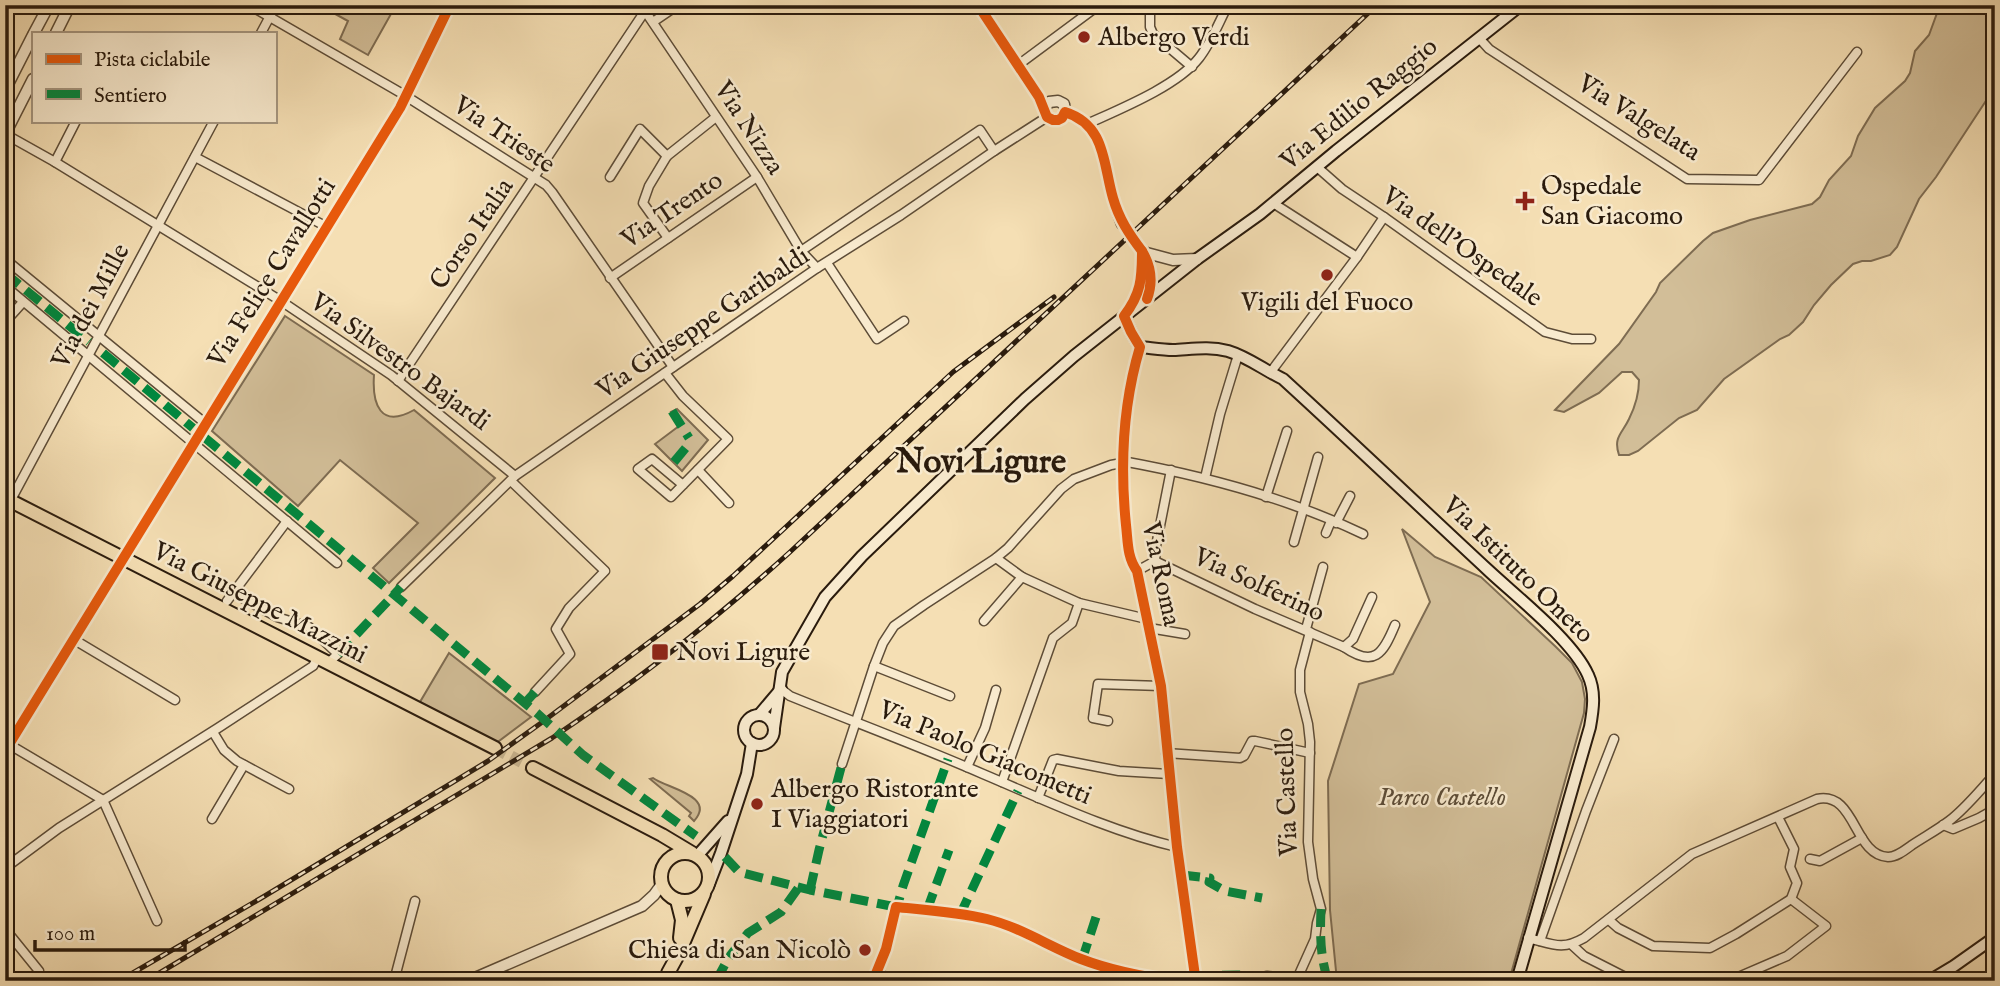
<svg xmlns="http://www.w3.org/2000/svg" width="2000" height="986" viewBox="0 0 2000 986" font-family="'IM FELL English',serif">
  <rect width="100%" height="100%" fill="#f5dfb4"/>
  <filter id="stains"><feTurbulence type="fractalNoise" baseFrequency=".00286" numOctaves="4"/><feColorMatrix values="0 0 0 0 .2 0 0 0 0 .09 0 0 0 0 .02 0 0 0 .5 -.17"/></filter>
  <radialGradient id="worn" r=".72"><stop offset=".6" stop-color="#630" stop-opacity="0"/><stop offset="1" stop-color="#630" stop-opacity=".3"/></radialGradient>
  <!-- green -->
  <g fill="#d2be98" stroke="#7e6c52" stroke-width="2">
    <path d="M319,5H396L368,55L340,39L348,21Z"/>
    <path d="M1940,5H1995V87L1936,177L1919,199L1897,247L1890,255L1871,261H1862L1853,264L1831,285L1814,305L1803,322L1789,335L1780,339L1724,379L1697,410L1679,418L1638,451L1629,455H1619C1613,437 1622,434 1629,419C1635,407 1639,393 1639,380L1632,372H1622L1599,393L1564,412L1555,410L1619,344L1656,292L1660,283L1703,241L1713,233L1750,220L1812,204L1820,197L1829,180L1851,156L1858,136L1875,108L1905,81L1910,73L1915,51L1929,35Z"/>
    <path d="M285,316L374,375C372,404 380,429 414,410L495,478L389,583L373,568L418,523L340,460L298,506L212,431Z"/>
    <path d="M677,409L708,440L682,471L655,444L679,426L671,412Z"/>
    <path d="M1402,529L1435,557L1481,577L1556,647L1572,663L1582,682L1585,699L1584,713L1509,981H1337L1330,910L1328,781L1359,684L1393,674L1430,602Z"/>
    <path d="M449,653L531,717L495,744L420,702Z"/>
    <path d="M653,778C666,788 717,796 694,821L689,816L691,813L650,779Z"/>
  </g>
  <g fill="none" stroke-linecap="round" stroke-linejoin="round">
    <!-- tertiary-tunnel -->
    <path stroke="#ccb893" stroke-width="10" stroke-dasharray="10 5" stroke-linecap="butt" d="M1122,224L1142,251"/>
    <!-- primary-tunnel -->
    <path stroke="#ccb893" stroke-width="12" stroke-dasharray="12 6" stroke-linecap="butt" d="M495,748L533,768"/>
    <!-- minor casing -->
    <g stroke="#5d4c37" stroke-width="11">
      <g id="minor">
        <path d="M249,5L401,93L546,185L552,192L673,367"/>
        <path d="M1150,5V27L1153,34L1192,67"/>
        <path d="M645,11L757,177L801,251L817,268"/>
        <path d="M653,22L678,5"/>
        <path d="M261,33L276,5"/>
        <path d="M1479,38L1489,49L1687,179L1759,180L1857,52"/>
        <path d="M1018,65L1099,5"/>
        <path d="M1087,124C1120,109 1177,86 1199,58C1211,43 1219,22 1228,5"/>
        <path d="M5,134L55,162L281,301L391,375L515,476"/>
        <path d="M667,156L716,117"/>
        <path d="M195,157L327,227"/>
        <path d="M55,162L76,121"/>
        <path d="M1317,167L1342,189L1384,217L1545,332L1572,339H1591"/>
        <path d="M610,177L640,129L667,156L649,186L643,203L668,238"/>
        <path d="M1273,203L1357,257"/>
        <path d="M801,251L980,130L994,151"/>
        <path d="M5,259L206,424"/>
        <path d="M827,263L877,339L904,321"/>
        <path d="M610,278L757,177"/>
        <path d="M5,286L337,563"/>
        <path d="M5,322L23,302"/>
        <path d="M665,373L683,396L728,439L671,497L638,469L652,459L683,485"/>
        <path d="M1270,373L1357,257L1384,217"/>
        <path d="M398,381L649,5"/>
        <path d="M1122,461C1205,476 1288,498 1363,534"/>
        <path d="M698,470L729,503"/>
        <path d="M1205,478L1220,414L1238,355"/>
        <path d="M511,481L605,571L569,608L556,629L570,654L535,692"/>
        <path d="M1266,497L1287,431"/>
        <path d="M5,511L214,121"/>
        <path d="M1336,523L1350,496"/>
        <path d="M1326,533L1331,521"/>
        <path d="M1294,542L1318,457"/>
        <path d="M996,558L1022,577L1079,603L1147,619"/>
        <path d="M1155,561L1255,609L1344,647C1374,668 1383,654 1395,625"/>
        <path d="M1137,571L1155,561L1156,546L1171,470"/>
        <path d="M401,587L515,476L817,268L901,215L994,151L1047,117"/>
        <path d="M233,593L277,617L309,627L338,654L328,663"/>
        <path d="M227,601L287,521"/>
        <path d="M984,621L1022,577"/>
        <path d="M1149,628L1185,634"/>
        <path d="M1306,629L1323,567"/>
        <path d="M73,639L175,700"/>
        <path d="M1344,647L1353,639L1372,597"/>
        <path d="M874,666L950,696"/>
        <path d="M781,689L790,696C854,722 919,746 983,774C1047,801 1109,831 1177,847L1161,686L1137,571C1127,557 1128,542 1126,525C1120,466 1123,404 1140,347"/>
        <path d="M1108,721L1093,718L1098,684L1161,686"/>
        <path d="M213,732L224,750L237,761L289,789"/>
        <path d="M5,742L103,800L157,921"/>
        <path d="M5,751L400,108L450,5"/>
        <path d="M1166,753L1240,758L1244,756L1252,741H1255L1310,753"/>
        <path d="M842,764L874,666L883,643L894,626L924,605L996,558L1008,548L1061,489L1074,479L1111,465L1122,463"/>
        <path d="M967,767L985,728L996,690"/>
        <path d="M1002,782L1053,638L1072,623L1079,603"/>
        <path d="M1038,798L1053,760L1057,759L1119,771L1169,774"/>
        <path d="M212,819L244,765"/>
        <path d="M1943,825L1953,829L1979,818L1995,809"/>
        <path d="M1810,859L1820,861L1862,838"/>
        <path d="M5,868L59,828L218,728L313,666L318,657"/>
        <path d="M1609,920L1618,928L1653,946L1710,948L1736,934L1791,899L1797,883L1790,867L1794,849L1778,817"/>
        <path d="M5,929L39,971"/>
        <path d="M1528,938C1553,944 1561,951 1584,938L1692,854L1817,799C1856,791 1853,855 1888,857C1897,857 1905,850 1912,845C1924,837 1937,830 1949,821C1966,808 1980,790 1995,774"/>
        <path d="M1540,941L1586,811L1614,739"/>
        <path d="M1572,945L1584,956L1633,981"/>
        <path d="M394,981L415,901"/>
        <path d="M873,981L877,974L902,981"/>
        <path d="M1266,981L1267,976L1297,979L1315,939L1317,923L1321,909L1313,879L1308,842L1310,742L1308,724L1300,692V670L1310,632"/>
        <path d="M1729,981L1787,956L1826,926L1791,899"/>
      </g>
    </g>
    <!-- tertiary casing -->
    <g stroke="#5d4c37" stroke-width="13">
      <g id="tertiary">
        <path d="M978,5L1039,97L1047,117L1053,120H1058L1062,118L1065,112"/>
        <path d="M34,33L49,5"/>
        <path d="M56,33L70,5"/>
        <path d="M5,90L33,35"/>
        <path d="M1045,108L1049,102L1058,101L1064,104L1065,112"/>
        <path d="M1065,112C1106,125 1103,163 1113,198C1115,207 1119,215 1122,224"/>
        <path d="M5,134L33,79"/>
        <path d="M1143,252L1173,260L1197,259"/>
        <path d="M1129,310C1142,293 1142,272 1142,251C1151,266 1153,283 1147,299"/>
        <path d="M468,981L642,906L654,895L662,884"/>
      </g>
    </g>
    <!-- secondary casing -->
    <g stroke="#2a1b0d" stroke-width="14">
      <g id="secondary">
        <path d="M1124,316L1131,332L1140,347C1151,348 1163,350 1173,350C1193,349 1209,346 1228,351C1248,357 1264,370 1283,379C1352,442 1420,507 1489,571C1518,598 1573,641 1588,675C1596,692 1593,710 1590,727L1517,981"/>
        <path d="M759,715L781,689"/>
        <circle cx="759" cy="730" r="15"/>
        <path d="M774,728L782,672L825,597L862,556L1025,399L1074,356L1197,259L1260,214L1336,151L1521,5"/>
        <path d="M697,856L728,821"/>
        <path d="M709,884L721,853L747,774L752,743"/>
        <path d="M1929,981L1954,966L1995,937"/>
      </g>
    </g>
    <!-- primary casing -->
    <g stroke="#2a1b0d" stroke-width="16">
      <g id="primary">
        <path d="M5,498L495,748"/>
        <path d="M533,768L662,835L692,853"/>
        <circle cx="685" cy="877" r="24"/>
        <path d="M677,900L682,920L680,938"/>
        <path d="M668,973L679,953L704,894"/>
      </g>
    </g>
    <!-- minor -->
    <use href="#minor" stroke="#f8eace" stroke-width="8"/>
    <!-- tertiary -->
    <use href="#tertiary" stroke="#f8eace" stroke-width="10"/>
    <!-- secondary -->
    <use href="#secondary" stroke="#f8eace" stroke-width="10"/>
    <!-- primary -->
    <use href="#primary" stroke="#f5dfb4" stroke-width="12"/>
    <!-- rail casing -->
    <g stroke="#2a1b0d" stroke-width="5">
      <g id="rail">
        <path d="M119,981L263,897L488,761L541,723L700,604L733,576L953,372L1054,297"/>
        <path d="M146,981L552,738C636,682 715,620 790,552L1377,5"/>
      </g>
    </g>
    <!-- rail -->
    <use href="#rail" stroke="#f8eace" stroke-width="2.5" stroke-dasharray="8" stroke-linecap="butt"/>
    <!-- quiet -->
    <g stroke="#00873e" stroke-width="9" stroke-dasharray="18 9" stroke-linecap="butt">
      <path d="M5,273L89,342"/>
      <path d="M103,353L193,428"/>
      <path d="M672,411L689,438"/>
      <path d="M204,437L538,714L583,755L696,836"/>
      <path d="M674,462L689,444"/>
      <path d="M338,654L401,587"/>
      <path d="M525,703L535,692"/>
      <path d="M725,857L739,872L810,890L901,908"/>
      <path d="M1182,875L1210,878L1209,882L1225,891L1262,898"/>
      <path d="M810,890L819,850L842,764"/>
      <path d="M1321,909C1320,934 1320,956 1328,981"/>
      <path d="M927,910L949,850"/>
      <path d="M895,914L903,886L948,759"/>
      <path d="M960,915L1018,791"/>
      <path d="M1082,960L1098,911"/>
      <path d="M1195,976L1237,975L1267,976"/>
      <path d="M716,981L729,957L748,933L781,912L799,887"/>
    </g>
    <!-- cycleway casing -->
    <g stroke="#f8eace" stroke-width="15">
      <g id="cycleway">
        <path d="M978,5L1039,97L1047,117L1053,120H1058L1062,118L1065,112C1106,125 1103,164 1113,198C1119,219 1129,234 1142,251"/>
        <path d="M1147,299C1153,283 1151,266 1142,251C1142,279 1141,294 1124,316L1131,332L1140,347C1123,404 1120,466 1126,525C1128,542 1127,557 1137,571L1161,686L1177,847L1195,976L1198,981"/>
        <path d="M5,751L400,108L450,5"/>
        <path d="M873,981L886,949L896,907C926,910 957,912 987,919C1020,927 1050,947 1081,959C1112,971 1144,977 1176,981"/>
      </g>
    </g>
    <!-- cycleway -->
    <use href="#cycleway" stroke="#e8590c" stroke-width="10"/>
  </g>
  <!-- markers -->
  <g fill="#8f2418" stroke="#f8eace" stroke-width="2.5">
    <circle cx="1084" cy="37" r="7"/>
    <path d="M1521.5 190.5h7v7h7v7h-7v7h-7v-7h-7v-7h7z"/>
    <circle cx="1327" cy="275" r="7"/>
    <rect x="651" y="643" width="18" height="18" rx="3.5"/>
    <circle cx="757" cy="804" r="7"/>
    <circle cx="865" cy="950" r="7"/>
  </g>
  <g text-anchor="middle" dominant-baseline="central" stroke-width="5" stroke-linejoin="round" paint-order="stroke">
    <!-- poi labels -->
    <g font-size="26" fill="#2a1b0d" stroke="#f8eace" text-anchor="start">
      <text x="1098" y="37">Albergo Verdi</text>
      <text x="1541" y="186">Ospedale<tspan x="1541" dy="30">San Giacomo</tspan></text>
      <text x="1327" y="302" text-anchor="middle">Vigili del Fuoco</text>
      <text x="676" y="652">Novi Ligure</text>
      <text x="771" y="789">Albergo Ristorante<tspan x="771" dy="30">I Viaggiatori</tspan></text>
      <text x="851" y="950" text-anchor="end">Chiesa di San Nicolò</text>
    </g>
    <!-- street labels -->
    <g font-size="26" fill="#2a1b0d" stroke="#f8eace">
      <text transform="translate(1359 104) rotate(-39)">Via Edilio Raggio</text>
      <text transform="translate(1639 118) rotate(32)">Via Valgelata</text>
      <text transform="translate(749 128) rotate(57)">Via Nizza</text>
      <text transform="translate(504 135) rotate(34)">Via Trieste</text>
      <text transform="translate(672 210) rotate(-34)">Via Trento</text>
      <text transform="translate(472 234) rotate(-56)">Corso Italia</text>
      <text transform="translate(1462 247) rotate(35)">Via dell'Ospedale</text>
      <text transform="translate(272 273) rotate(-58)">Via Felice Cavallotti</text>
      <text transform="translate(91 306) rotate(-62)">Via dei Mille</text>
      <text transform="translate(703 323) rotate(-34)">Via Giuseppe Garibaldi</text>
      <text transform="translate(400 362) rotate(36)">Via Silvestro Bajardi</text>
      <text transform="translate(1518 570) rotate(44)">Via Istituto Oneto</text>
      <text transform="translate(1161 574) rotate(78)">Via Roma</text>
      <text transform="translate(1259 585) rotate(25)">Via Solferino</text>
      <text transform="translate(260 603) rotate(27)">Via Giuseppe Mazzini</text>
      <text transform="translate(985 753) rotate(23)">Via Paolo Giacometti</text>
      <text transform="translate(1287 792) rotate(-92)">Via Castello</text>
    </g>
    <!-- park labels -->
    <g font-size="26" font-style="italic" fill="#5c4c37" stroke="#f8eace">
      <text x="1442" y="797">Parco Castello</text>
    </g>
    <!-- district labels -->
    <g font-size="33" font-weight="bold" fill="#2a1b0d" stroke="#f8eace">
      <text x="981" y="463">Novi Ligure</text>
    </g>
  </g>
  <!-- margin -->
  <rect width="2000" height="986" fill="none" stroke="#f5dfb4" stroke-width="28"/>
  <rect x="7" y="7" width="1986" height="972" fill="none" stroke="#2a1b0d" stroke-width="3.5"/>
  <rect x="14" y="14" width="1972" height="958" fill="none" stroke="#2a1b0d" stroke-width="2"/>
  <!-- legend -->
  <rect x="32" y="32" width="245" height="91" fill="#f8eace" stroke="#a69781" stroke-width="2"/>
  <rect x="46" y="54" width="35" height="10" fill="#e8590c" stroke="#a69781" stroke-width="2"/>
  <text x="94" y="66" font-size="21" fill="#2a1b0d">Pista ciclabile</text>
  <rect x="46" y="89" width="35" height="10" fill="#00873e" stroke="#a69781" stroke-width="2"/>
  <text x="94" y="102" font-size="21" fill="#2a1b0d">Sentiero</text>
  <!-- scale -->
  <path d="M35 940v10h150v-10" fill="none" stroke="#2a1b0d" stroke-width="3.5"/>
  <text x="46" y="940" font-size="21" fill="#2a1b0d" stroke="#f8eace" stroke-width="5" paint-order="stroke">100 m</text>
  <rect width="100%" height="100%" filter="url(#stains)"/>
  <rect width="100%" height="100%" fill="url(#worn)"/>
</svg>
